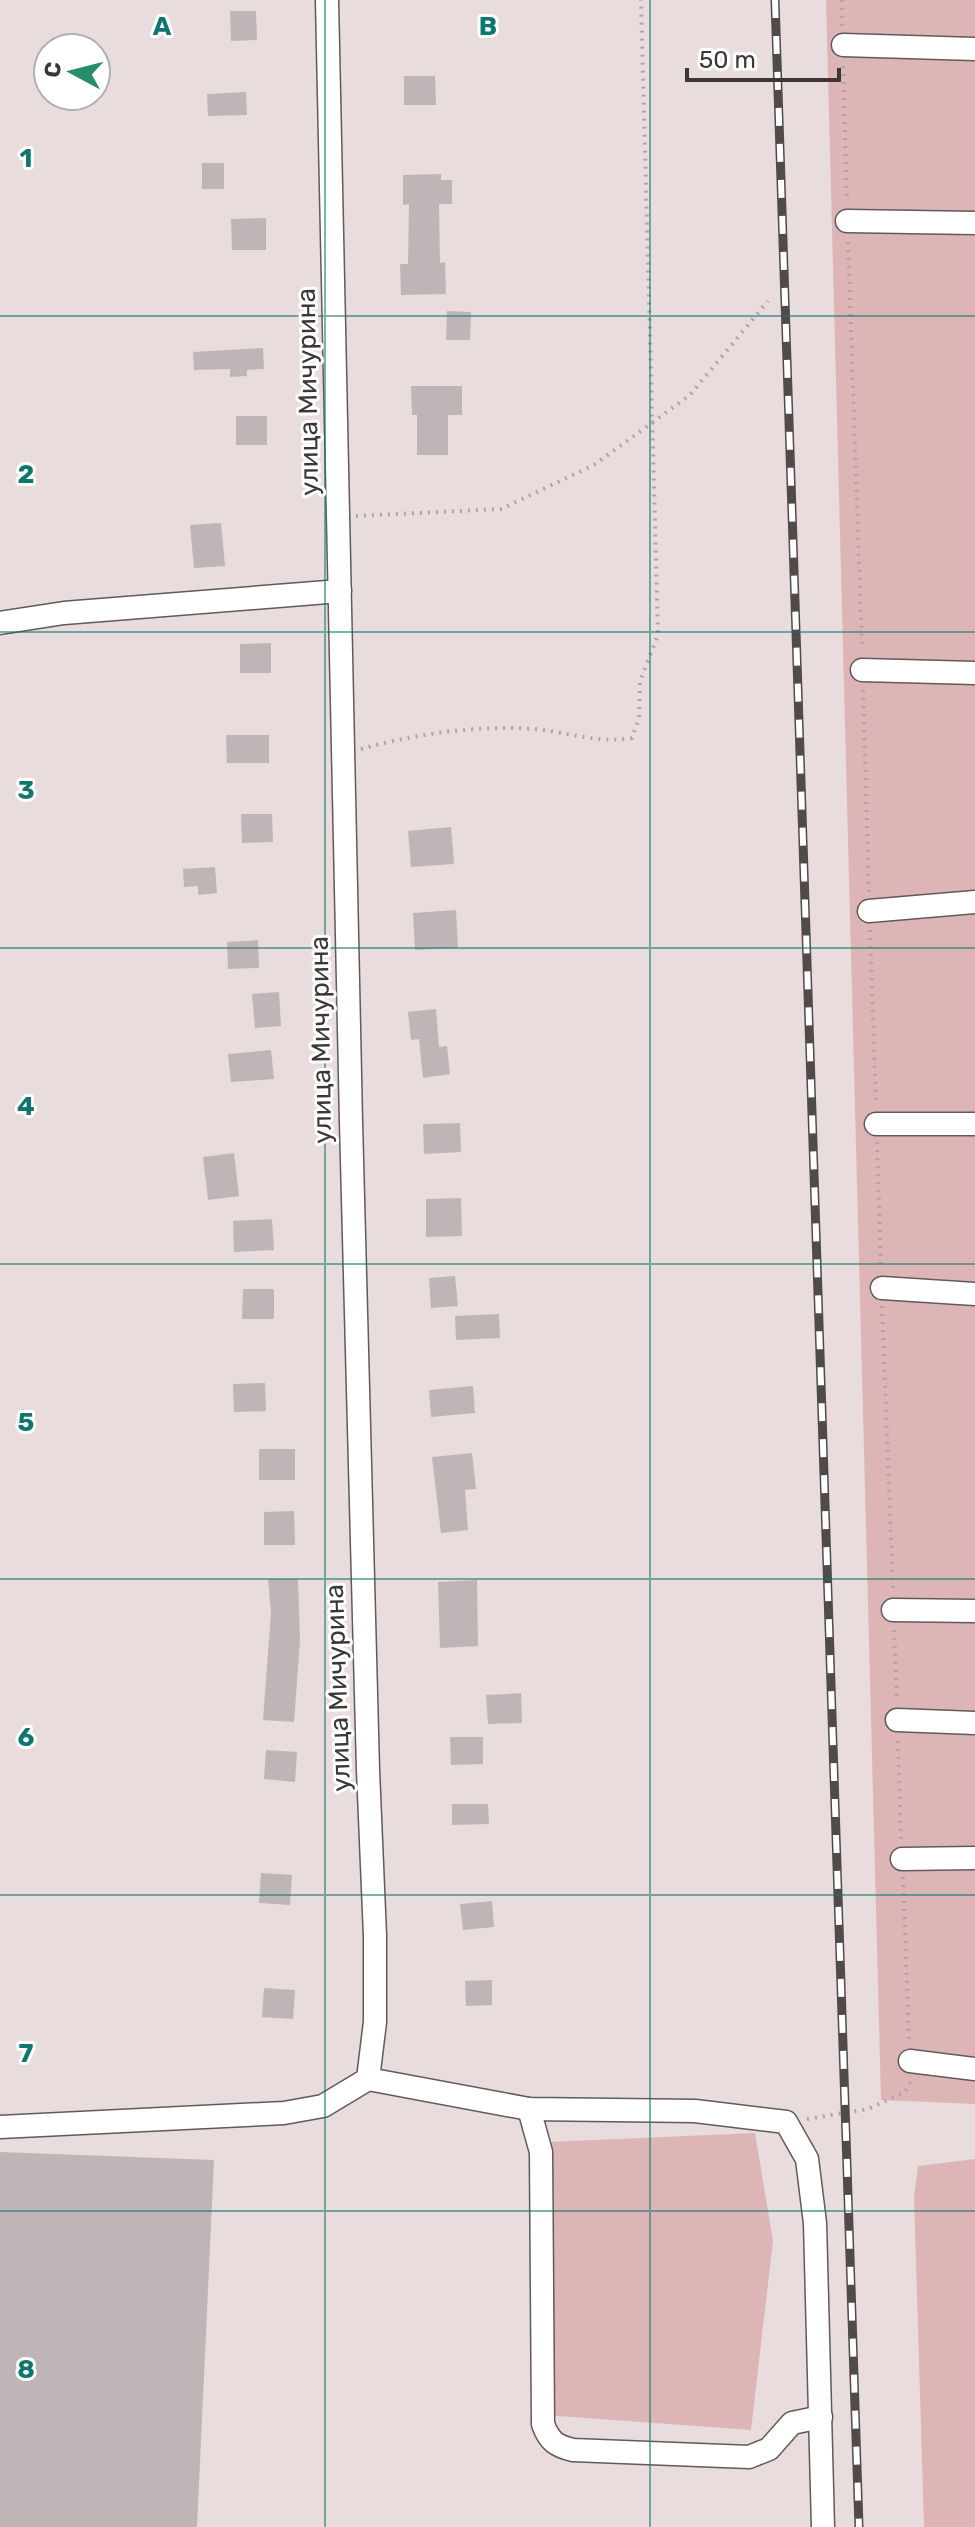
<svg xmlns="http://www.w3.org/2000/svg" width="975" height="2527" viewBox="0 0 975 2527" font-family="Rubik,sans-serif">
  <rect width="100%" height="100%" fill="#e8dcdd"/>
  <!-- green -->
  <g fill="#deb5b7">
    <path d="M826,0H975V2104L881,2100Z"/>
    <path d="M755,2133L773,2241L751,2430L544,2415L548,2142Z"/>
    <path d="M975,2159V2527H924L914,2197L918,2166Z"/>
  </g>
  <!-- building -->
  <g fill="#c0b5b6">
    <path d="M230,11H256L257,40L231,41Z"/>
    <path d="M404,76H435L436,105H404Z"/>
    <path d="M246,92L247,115L208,116L207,94Z"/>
    <rect x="202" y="163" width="22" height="26"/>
    <path d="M441,174V180H452V204H439L440,263L445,262L446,294L401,295L400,264H408L409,204L403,205V175Z"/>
    <path d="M266,218V250H232L231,219Z"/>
    <path d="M447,311L471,312L470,340H446Z"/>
    <path d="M263,348L264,369L247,370V376L230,377V369L194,370L193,352Z"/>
    <path d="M411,386H462V415H448V455H417V415H412Z"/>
    <rect x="236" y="416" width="31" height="29"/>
    <path d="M221,523L225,566L194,568L190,525Z"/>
    <path d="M271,643V673H240V644Z"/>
    <path d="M226,735H269V763H227Z"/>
    <path d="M241,814H272L273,842L242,843Z"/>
    <path d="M451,827L454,864L411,867L408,831Z"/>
    <path d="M215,867L217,893L198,895V886L184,887L183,869Z"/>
    <path d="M456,910L458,948L415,950L413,913Z"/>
    <path d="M258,940L259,968L228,969L227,942Z"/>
    <path d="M279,992L281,1026L255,1028L252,994Z"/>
    <path d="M436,1009L439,1047L447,1046L450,1074L423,1078L419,1039L411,1040L408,1012Z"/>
    <path d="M271,1050L274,1079L231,1082L228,1054Z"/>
    <path d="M460,1123L461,1152L424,1154L423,1124Z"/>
    <path d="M234,1153L239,1196L208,1200L203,1157Z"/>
    <path d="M461,1198L462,1236L426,1237V1199Z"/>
    <path d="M272,1219L274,1250L234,1252L233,1221Z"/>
    <path d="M455,1276L458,1306L431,1308L429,1278Z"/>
    <path d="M243,1289H274V1319H242Z"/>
    <path d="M499,1314L500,1338L456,1340L455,1316Z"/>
    <path d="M265,1383L266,1411L234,1412L233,1384Z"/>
    <path d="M473,1386L475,1413L431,1417L429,1390Z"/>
    <rect x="259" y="1449" width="36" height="31"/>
    <path d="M472,1453L476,1489L465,1490L468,1530L441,1533L432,1457Z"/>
    <path d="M294,1511L295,1545H264V1512Z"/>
    <path d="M268,1579H298L300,1641L294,1722L263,1720L271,1613Z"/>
    <path d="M477,1580L478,1646L440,1648L438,1582Z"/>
    <path d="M521,1693L522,1723L488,1724L486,1695Z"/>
    <path d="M450,1737H483V1764L451,1765Z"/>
    <path d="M266,1750L297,1752L295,1782L264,1779Z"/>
    <path d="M452,1804H488L489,1824L452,1825Z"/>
    <path d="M261,1873L292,1875L290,1905L259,1903Z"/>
    <path d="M492,1901L494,1927L463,1930L460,1904Z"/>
    <path d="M492,1980V2005L466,2006L465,1981Z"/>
    <path d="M264,1988L295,1990L293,2019L262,2017Z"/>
    <path d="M0,2152L214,2160L197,2527H0Z"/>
  </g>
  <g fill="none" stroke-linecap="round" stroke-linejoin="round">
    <!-- minor casing -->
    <g stroke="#625959" stroke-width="25">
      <g id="minor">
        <path d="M327,0L351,1122L368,1770L375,1936V2022L368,2079"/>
        <path d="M843,45L975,49"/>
        <path d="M847,221L975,223"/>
        <path d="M0,623L64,613L340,591"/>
        <path d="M862,670L975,673"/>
        <path d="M869,911L975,902"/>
        <path d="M876,1124H975"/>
        <path d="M882,1288L975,1294"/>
        <path d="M893,1610L975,1611"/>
        <path d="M897,1720L975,1723"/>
        <path d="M902,1859L975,1858"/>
        <path d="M910,2061L975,2069"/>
        <path d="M529,2109L541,2152L543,2424C549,2441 556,2446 573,2450L749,2457L769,2449L792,2423L821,2417"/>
        <path d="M0,2127L284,2113L323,2106L368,2079L529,2109L695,2111L786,2122L807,2159L815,2223L823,2527"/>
      </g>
    </g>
    <!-- path -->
    <g stroke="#afa5a6" stroke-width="4" stroke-dasharray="2 6" stroke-linecap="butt">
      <path d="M842,0V26"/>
      <path d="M843,66L847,202"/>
      <path d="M848,242L862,649"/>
      <path d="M356,516L501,509L594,465L690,395L768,301"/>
      <path d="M863,690L869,893"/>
      <path d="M361,749C415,734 477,725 534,729C567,732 599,744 632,738L639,718L640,681L658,635L641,0"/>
      <path d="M870,930L876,1105"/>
      <path d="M877,1142L881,1269"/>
      <path d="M882,1306L893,1589"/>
      <path d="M894,1630L897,1701"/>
      <path d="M898,1741L901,1841"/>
      <path d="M903,1877L909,2040"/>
      <path d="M807,2119L868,2109L905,2092L911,2081"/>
    </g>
    <!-- minor -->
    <use href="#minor" stroke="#fff" stroke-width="22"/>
    <!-- rail casing -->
    <g stroke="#504a4a" stroke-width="9">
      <path id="rail" d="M775,0L859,2527"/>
    </g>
    <!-- rail -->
    <use href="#rail" stroke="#fff" stroke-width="6" stroke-dasharray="18" stroke-linecap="butt"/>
  </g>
  <!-- grid -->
  <path fill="none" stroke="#0f766e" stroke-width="2" stroke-opacity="0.55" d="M325,0V2527M650,0V2527M0,316H975M0,632H975M0,948H975M0,1264H975M0,1579H975M0,1895H975M0,2211H975"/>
  <g text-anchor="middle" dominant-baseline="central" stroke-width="6" stroke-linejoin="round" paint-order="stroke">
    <!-- street labels -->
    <g font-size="26" fill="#3c3737" stroke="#fff">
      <text transform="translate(308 392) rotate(-91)">улица Мичурина</text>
      <text transform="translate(321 1040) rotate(-91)">улица Мичурина</text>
      <text transform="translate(338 1688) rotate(-92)">улица Мичурина</text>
    </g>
  </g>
  <g font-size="26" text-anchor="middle" font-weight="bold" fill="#0f766e" stroke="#fff" stroke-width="6" stroke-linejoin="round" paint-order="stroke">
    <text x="162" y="35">A</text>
    <text x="488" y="35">B</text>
    <text x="26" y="167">1</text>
    <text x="26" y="483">2</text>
    <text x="26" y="799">3</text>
    <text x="26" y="1115">4</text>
    <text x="26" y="1431">5</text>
    <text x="26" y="1746">6</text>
    <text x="26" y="2062">7</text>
    <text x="26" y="2378">8</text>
  </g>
  <!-- north arrow -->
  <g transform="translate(72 72) rotate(277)"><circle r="38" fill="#ffffff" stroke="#b1afaf" stroke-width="2"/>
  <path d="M0-6L14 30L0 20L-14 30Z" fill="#288e6a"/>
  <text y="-12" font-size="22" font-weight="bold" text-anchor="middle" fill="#3c3737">С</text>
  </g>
  <!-- scale -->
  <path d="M687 68v12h152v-12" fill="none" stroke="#3c3737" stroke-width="4"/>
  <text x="699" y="68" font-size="24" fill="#3c3737" stroke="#ffffff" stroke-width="6" paint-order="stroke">50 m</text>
</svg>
